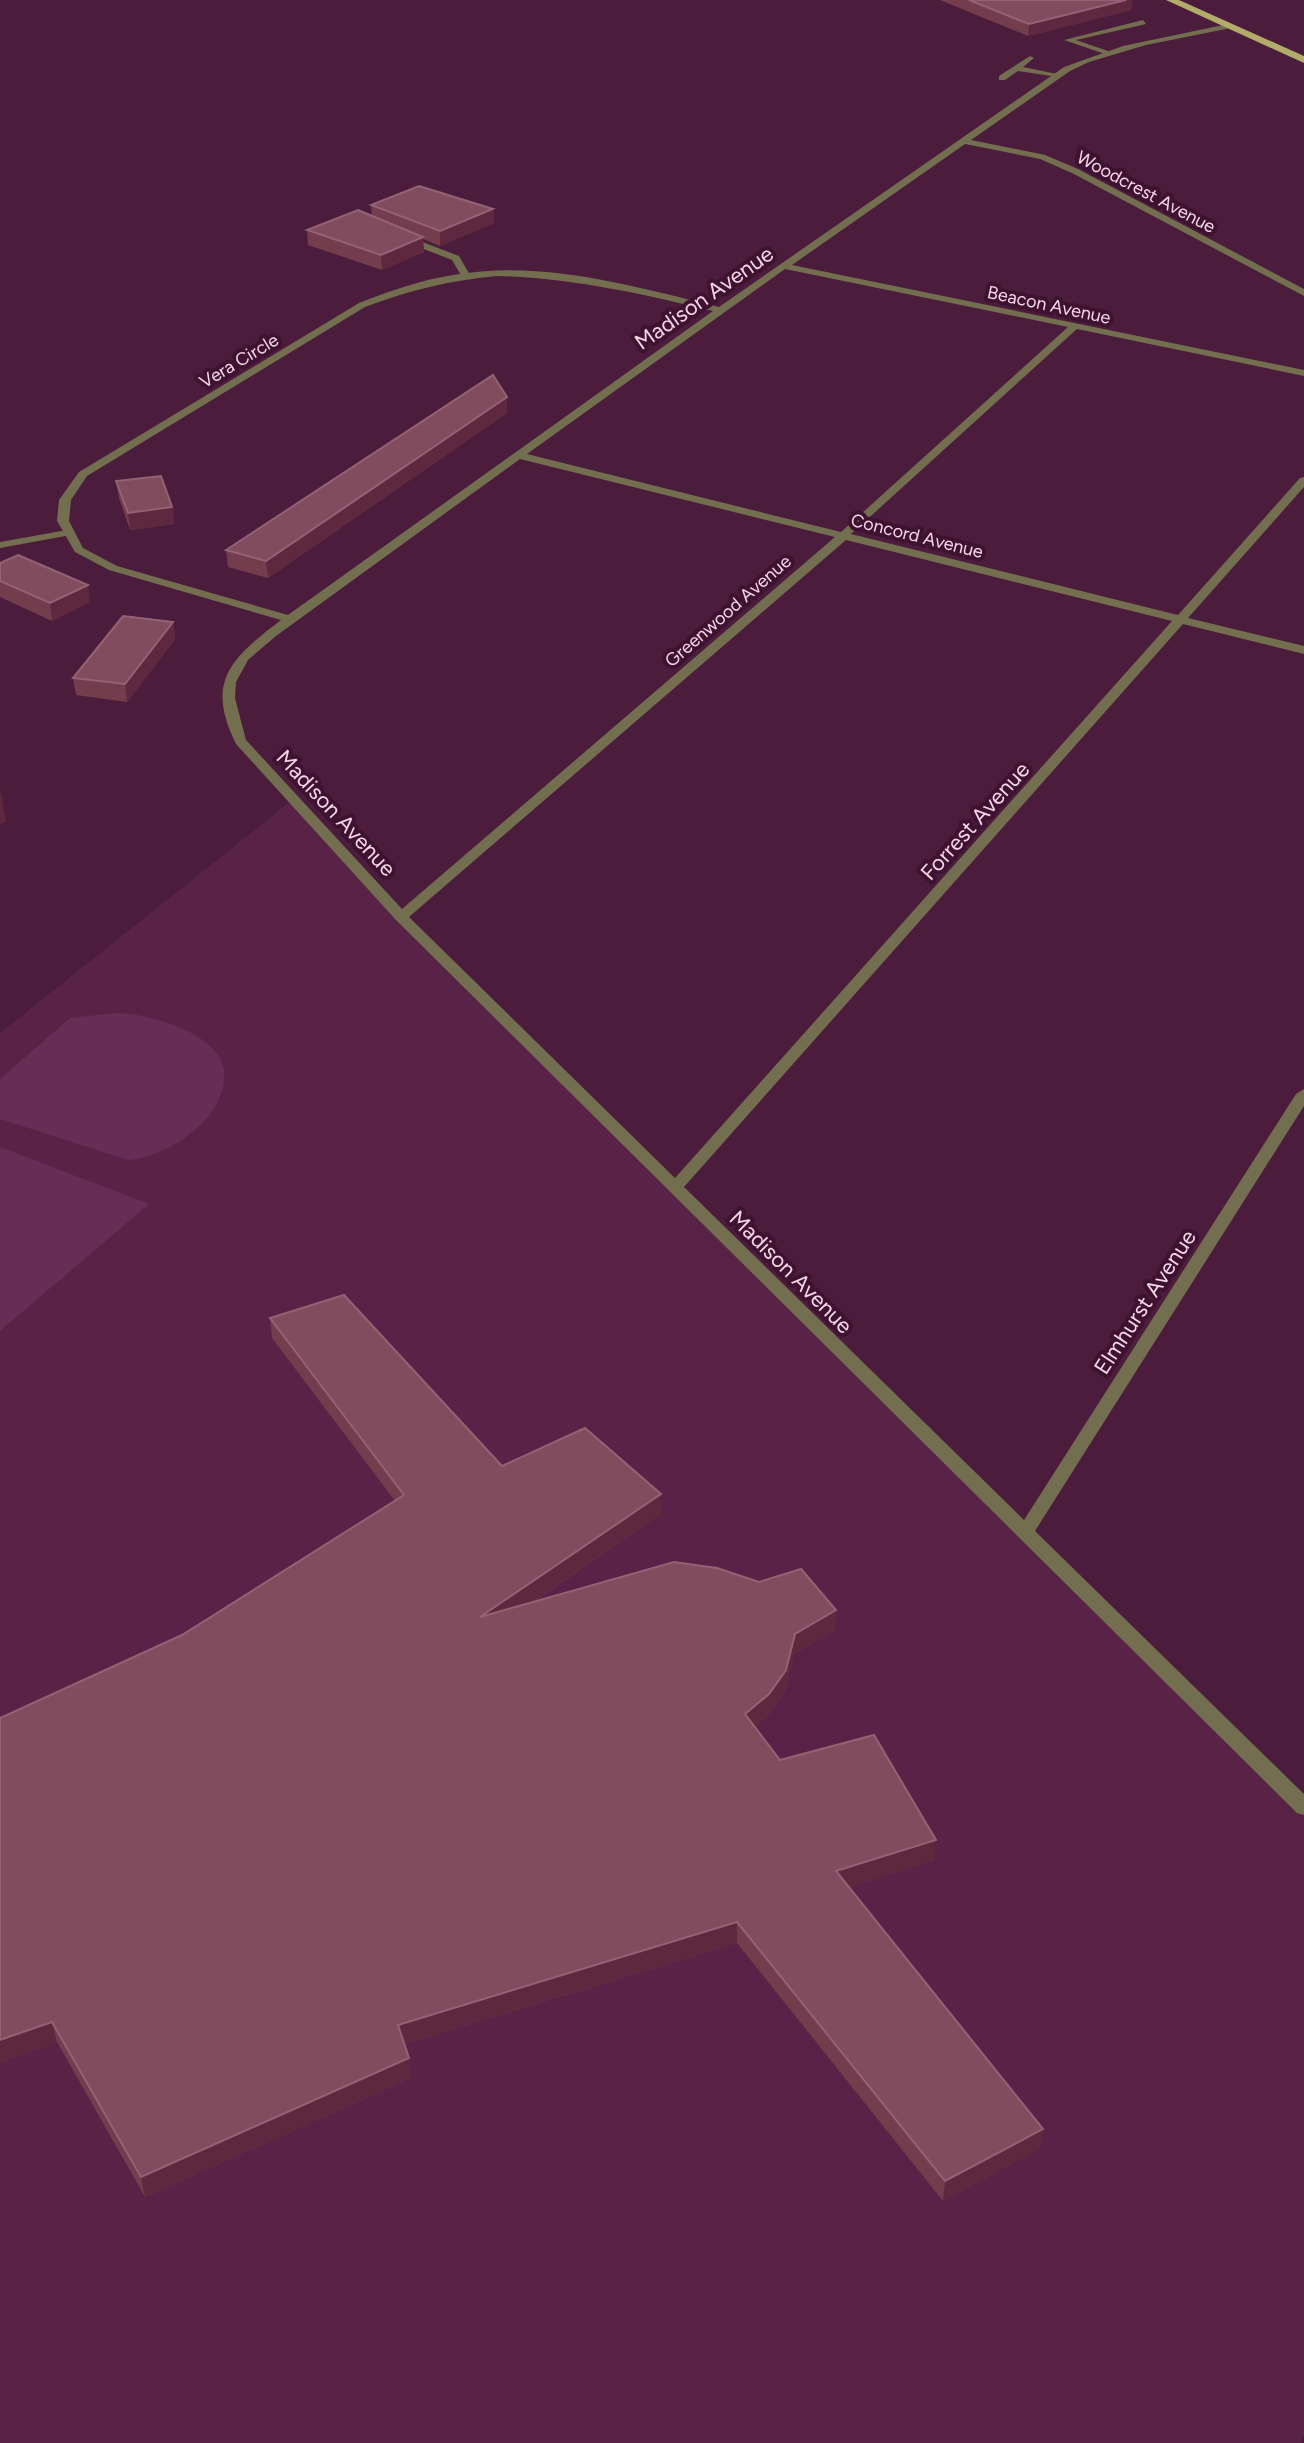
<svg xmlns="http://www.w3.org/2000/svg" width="1304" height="2443" viewBox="0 0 1304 2443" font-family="Figtree,sans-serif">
  <rect width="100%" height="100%" fill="#4b1c3b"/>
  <!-- built -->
  <path fill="#582346" d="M291,801L1304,1797V2435L1301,2443H0V1033Z"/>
  <!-- green -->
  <g fill="#682d54">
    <path d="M116,1013C146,1013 221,1033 224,1071C228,1118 168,1157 128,1160L0,1119V1079L70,1018Z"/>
    <path d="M0,1147L149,1204L0,1331Z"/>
  </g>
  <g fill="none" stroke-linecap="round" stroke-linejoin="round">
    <!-- service -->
    <g fill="#726e4f" fill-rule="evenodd">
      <path d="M1143,20L1146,24L1076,40L1108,51V55L1064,40Z"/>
      <path d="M1030,56L1034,58L1023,67L1062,75L1058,77L1018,71L1005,80H999V76Z"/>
      <path d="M404,235L459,256L470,275L462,277L452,260L401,240V236Z"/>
      <path d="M67,530L71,531V535L0,548V542Z"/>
    </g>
    <!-- minor -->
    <path fill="#726e4f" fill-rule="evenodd" d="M1228,24L1231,28L1146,45L1089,62L1070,71L971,140L1045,155L1078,169L1304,289V296L1072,173L1040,159L965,144L792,265L1304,370V376L1077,329L851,534L1178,615L1300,478L1304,477V487L1188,618L1304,646V654L1183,624L684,1187L1024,1520L1296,1094L1304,1089V1106L1035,1531L1304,1794V1815L1297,1813L396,920L236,744C204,680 233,657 281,620L109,570L75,552L57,521L59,500L79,472L359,303C390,291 420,280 453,275C542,259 633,286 719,307L1064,67L1123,46ZM785,269L1068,327L841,532L527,454ZM498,276C572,278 642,294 713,311L288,615L117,566L83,548L69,521L71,500L87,476L365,307C410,290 451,280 498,276ZM520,459L835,537L402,909L246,740L235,698L236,682L248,660L276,636ZM846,540L1172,621L675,1178L409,917Z"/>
    <!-- primary -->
    <path fill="#b3ab69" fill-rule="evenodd" d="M1166,0H1179L1304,56V63Z"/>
  </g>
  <!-- wall -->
  <g fill="#743d4e">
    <path d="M940,0H1132L1131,10L1028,36Z"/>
    <path d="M371,205L493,209L494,223L440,246L423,239L424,252L382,270L308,245L307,230L372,216Z"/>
    <path d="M507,397V413L268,578L228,567L226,550Z"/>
    <path d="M116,481L172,507L174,524L130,530L119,498Z"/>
    <path d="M0,563L90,602L52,621L0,597Z"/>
    <path d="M173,622L175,639L127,702L76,695L73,678Z"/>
    <path d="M270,1318L502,1466L661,1514L533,1602L836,1610L834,1631L794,1654L785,1691L769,1715L754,1727L780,1760L934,1860L849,1887L1043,2129L1039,2149L943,2201L737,1943L404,2044L411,2078L145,2197L57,2042L0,2062L182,1635L395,1501L272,1338Z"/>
  </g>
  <!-- shaded-wall -->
  <g fill="#5e293f">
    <path d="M1126,0H1132L1131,10L1028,36L1029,24Z"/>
    <path d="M493,209L494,223L440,246V231Z"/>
    <path d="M423,237L424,252L382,270L381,255Z"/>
    <path d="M507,397V413L268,578L266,561Z"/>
    <path d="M172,507L174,524L130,530L128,513Z"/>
    <path d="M88,585L90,602L52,621L50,603Z"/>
    <path d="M173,622L175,639L127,702L125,684Z"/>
    <path d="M0,788L6,822L0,824Z"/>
    <path d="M661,1494V1514L481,1637L480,1617Z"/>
    <path d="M836,1610L834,1631L794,1654L785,1691L769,1715L744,1735L745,1714L795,1634Z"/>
    <path d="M936,1840L934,1860L835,1892L836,1871Z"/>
    <path d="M737,1922V1943L400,2045L398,2025Z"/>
    <path d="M52,2022L57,2042L0,2062V2040Z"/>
    <path d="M409,2058L411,2078L145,2197L141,2177Z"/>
    <path d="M1043,2129L1039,2149L943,2201L945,2181Z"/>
  </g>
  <!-- building -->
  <g fill="#814d5e" stroke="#936274" stroke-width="2">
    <path d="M969,0H1126L1029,24Z"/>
    <path d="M419,186L493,209L440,231L371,205Z"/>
    <path d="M358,210L423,237L381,255L307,230Z"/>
    <path d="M493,375L507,397L266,561L226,550Z"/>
    <path d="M161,476L172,507L128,513L116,481Z"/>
    <path d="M18,555L88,585L50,603L0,581V563Z"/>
    <path d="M123,616L173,622L125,684L73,678Z"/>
    <path d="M344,1295L502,1466L585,1428L661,1494L480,1617L674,1562L717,1568L759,1582L801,1569L836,1610L795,1634L786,1670L769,1694L745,1714L780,1760L874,1735L936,1840L836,1871L1043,2129L945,2181L737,1922L398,2025L409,2058L141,2177L52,2022L0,2040V1718L182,1635L404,1495L270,1318Z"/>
  </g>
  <g text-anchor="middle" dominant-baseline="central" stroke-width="8" stroke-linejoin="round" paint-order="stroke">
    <!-- far-street labels -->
    <g font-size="18" fill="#f4d6e7" stroke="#401231">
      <text transform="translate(1146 192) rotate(28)">Woodcrest Avenue</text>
      <text transform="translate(1049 305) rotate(12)">Beacon Avenue</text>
      <text transform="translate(239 361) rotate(-31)">Vera Circle</text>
      <text transform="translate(917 536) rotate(14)">Concord Avenue</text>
      <text transform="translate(728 611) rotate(-41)">Greenwood Avenue</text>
    </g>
    <!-- street labels -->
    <g font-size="22" fill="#f4d6e7" stroke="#401231">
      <text transform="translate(704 298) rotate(-35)">Madison Avenue</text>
      <text transform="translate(336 813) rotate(47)">Madison Avenue</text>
      <text transform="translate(975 821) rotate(-48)">Forrest Avenue</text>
      <text transform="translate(791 1272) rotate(45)">Madison Avenue</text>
      <text transform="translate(1145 1302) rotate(-57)">Elmhurst Avenue</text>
    </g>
  </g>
</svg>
